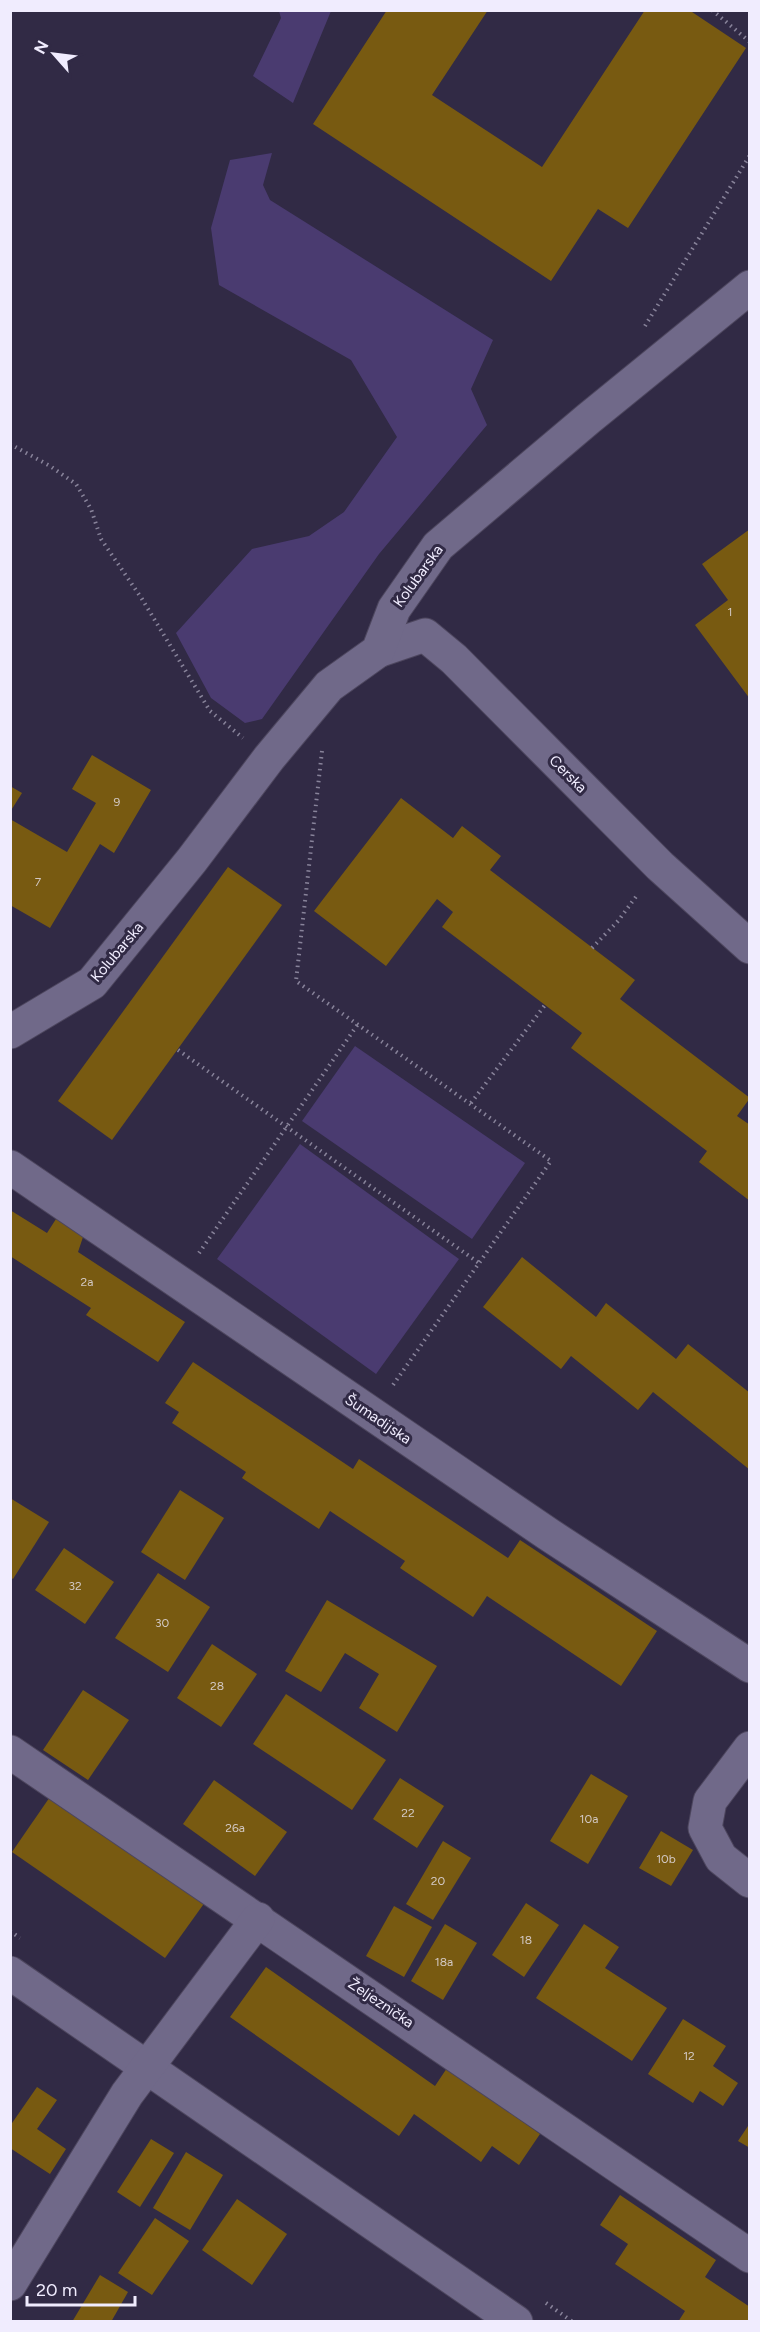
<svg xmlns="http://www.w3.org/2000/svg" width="760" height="2332" viewBox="0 0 760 2332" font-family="Figtree,sans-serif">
  <rect width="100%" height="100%" fill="#312a45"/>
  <!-- green -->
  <g fill="#4a3b70">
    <path d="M279,11H331L293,103L253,76L281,18Z"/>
    <path d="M272,153L263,185L270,200L493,340L471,389L487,425L379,554L262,719L245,723L211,698L176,633L252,549L309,536L344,512L397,437L351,360L219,285L211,228L230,160Z"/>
    <path d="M355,1046L525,1163L472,1239L302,1121Z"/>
    <path d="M300,1144L459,1259L376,1374L217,1259Z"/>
  </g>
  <!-- building -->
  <g fill="#785a11">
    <path d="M387,10H488L432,95L542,167L645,10H689L746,48L628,228L598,209L551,281L313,124Z"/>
    <path d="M750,529V699L695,625L728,600L702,564Z"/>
    <path d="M92,755L151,790L114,853L100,844L50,928L10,905V819L67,852L96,803L72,789Z"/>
    <path d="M10,786L22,793L10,812Z"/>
    <path d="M401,798L453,838L462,826L501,856L490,870L635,980L620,999L750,1098L737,1116L750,1125V1201L699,1162L707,1151L571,1048L582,1033L442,927L453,912L437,899L386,966L314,911Z"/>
    <path d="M228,867L282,905L112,1140L58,1101Z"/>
    <path d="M10,1210L47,1233L56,1219L83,1237L78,1252L185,1322L158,1362L86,1315L91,1308L10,1256Z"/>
    <path d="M522,1257L596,1317L606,1303L676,1359L688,1344L750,1393V1470L653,1392L638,1410L571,1356L561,1369L483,1307Z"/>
    <path d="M193,1362L353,1469L359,1459L508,1558L520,1540L657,1631L621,1686L487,1596L473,1617L400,1568L405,1561L330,1511L319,1529L242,1478L246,1472L172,1423L179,1412L165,1403Z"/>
    <path d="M180,1490L224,1518L185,1580L141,1552Z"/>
    <path d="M10,1498L49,1522L13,1579L10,1577Z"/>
    <path d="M64,1548L114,1582L85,1624L35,1590Z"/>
    <path d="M158,1573L210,1607L168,1672L115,1638Z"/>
    <path d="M327,1600L437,1666L397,1732L359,1708L379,1674L345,1653L321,1692L285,1671Z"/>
    <path d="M212,1644L257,1674L221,1727L177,1698Z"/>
    <path d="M83,1690L129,1720L88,1780L43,1750Z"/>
    <path d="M286,1694L386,1760L352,1810L253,1744Z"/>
    <path d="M591,1774L628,1796L588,1864L550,1841Z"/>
    <path d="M400,1778L444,1806L417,1848L373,1819Z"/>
    <path d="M214,1780L287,1832L255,1876L183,1824Z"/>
    <path d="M54,1791L208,1898L165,1958L12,1852Z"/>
    <path d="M661,1831L693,1850L671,1886L639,1868Z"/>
    <path d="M443,1841L471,1858L433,1920L406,1904Z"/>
    <path d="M526,1903L559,1925L524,1977L492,1955Z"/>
    <path d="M394,1906L432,1927L404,1977L366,1956Z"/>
    <path d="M445,1924L477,1943L443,2000L411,1981Z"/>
    <path d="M584,1924L619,1947L605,1968L667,2008L632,2061L536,1998Z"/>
    <path d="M266,1967L435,2086L447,2068L540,2134L519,2165L492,2146L481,2162L414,2114L399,2136L230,2017Z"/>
    <path d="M683,2019L726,2046L713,2066L738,2083L723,2106L700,2091L693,2103L648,2074Z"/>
    <path d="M37,2087L57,2100L37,2129L66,2149L50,2174L10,2148V2126Z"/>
    <path d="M750,2123V2148L738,2141Z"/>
    <path d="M151,2139L174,2153L140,2207L117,2192Z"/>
    <path d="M186,2152L223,2175L190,2230L153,2208Z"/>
    <path d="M620,2195L716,2260L705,2277L750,2307V2322H678L685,2311L615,2264L628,2244L600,2225Z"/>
    <path d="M237,2199L287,2234L252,2285L202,2250Z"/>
    <path d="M155,2218L189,2241L152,2295L118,2273Z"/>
    <path d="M100,2275L128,2292L111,2322H72Z"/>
  </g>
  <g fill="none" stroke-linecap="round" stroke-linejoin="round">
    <!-- minor casing -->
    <g stroke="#4d465e" stroke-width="35">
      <g id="minor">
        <path d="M378,651L425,635L454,659L660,866L750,947"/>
        <path d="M10,1032L92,983L192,860L269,758L329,686L378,651L394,609L438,546L588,419L750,287"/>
        <path d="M10,1167L548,1534L750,1666"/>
        <path d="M750,1748L710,1801L705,1828L721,1858L750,1881"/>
        <path d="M10,1752L750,2256"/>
        <path d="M10,1973L516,2322"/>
        <path d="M10,2284L127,2094L258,1919"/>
      </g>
    </g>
    <!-- path -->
    <g stroke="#88839a" stroke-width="4" stroke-dasharray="1.5 4.5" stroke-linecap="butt">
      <path d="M712,10L750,42"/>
      <path d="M645,326L750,155"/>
      <path d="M10,444L50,466L76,484L91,509L101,539L142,599L210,711L243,738"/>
      <path d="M322,751L296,981L551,1161L393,1385"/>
      <path d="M592,948L618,921L638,894"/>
      <path d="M178,1050L479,1263"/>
      <path d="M471,1103L545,1005"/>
      <path d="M199,1253L358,1024"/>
      <path d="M10,1931L20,1938"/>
      <path d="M546,2303L573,2322"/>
    </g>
    <!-- minor -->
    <use href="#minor" stroke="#706989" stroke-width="33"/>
  </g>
  <g text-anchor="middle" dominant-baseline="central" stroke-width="6" stroke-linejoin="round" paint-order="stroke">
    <!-- number labels -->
    <g font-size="12" fill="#d2c8c3">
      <text x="730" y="612">1</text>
      <text x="117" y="802">9</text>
      <text x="38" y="882">7</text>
      <text x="87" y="1282">2a</text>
      <text x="75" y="1586">32</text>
      <text x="162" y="1623">30</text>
      <text x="217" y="1686">28</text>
      <text x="408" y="1813">22</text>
      <text x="589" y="1819">10a</text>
      <text x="235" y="1828">26a</text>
      <text x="666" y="1859">10b</text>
      <text x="438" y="1881">20</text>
      <text x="526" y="1940">18</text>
      <text x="444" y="1962">18a</text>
      <text x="689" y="2056">12</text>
    </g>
    <!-- street labels -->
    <g font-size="15" fill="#f0ecfe" stroke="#312a45">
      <text transform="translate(418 576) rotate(-54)">Kolubarska</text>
      <text transform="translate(568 774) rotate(45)">Cerska</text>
      <text transform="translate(117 952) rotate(-50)">Kolubarska</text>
      <text transform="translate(378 1419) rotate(34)">Šumadijska</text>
      <text transform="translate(381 2003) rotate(34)">Željeznička</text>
    </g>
  </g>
  <!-- border -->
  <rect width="760" height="2332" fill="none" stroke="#f0ecfe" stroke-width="24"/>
  <!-- north arrow -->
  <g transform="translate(54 54) rotate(298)" stroke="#312a45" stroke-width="4.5" paint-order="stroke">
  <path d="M0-4.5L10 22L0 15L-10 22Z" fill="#f0ecfe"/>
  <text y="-9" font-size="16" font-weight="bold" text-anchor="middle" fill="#f0ecfe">N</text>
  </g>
  <!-- scale -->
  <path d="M27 2296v9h108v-9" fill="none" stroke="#f0ecfe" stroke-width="3"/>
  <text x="36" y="2296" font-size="18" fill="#f0ecfe" stroke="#312a45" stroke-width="4.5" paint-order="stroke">20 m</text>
</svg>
